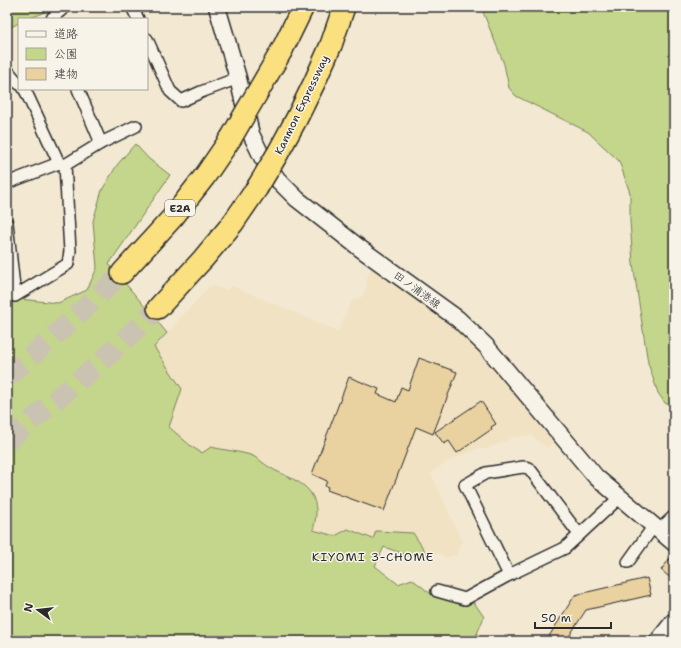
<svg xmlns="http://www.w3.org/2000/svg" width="681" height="648" viewBox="0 0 681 648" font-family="'Shantell Sans','Klee One',sans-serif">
  <rect width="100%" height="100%" fill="#f3e9d2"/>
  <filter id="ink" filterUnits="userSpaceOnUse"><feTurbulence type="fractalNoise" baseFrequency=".025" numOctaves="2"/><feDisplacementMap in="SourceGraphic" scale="8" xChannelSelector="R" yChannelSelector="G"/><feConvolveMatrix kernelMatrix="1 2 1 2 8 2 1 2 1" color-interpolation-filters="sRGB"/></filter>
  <g filter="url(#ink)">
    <!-- built -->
    <path fill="#f0e2c3" d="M373,265L451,322L474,343L513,389L554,442L547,448L531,435L514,437L487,449H477L446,462L431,473L462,541L456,555L444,558L442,554H427L413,533L373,539L348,529L335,536L313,530L316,520V509L314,498L253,456L202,453L192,447L169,427L182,389L154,347L211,285L228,290L232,286L338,331L352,301L363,296L367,285L366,280Z"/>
    <!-- green -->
    <g fill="#c4d68b" stroke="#78805b">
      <path d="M7,7H50C42,15 31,19 19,19V23L7,29Z"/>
      <path d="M481,7H674V407L665,403L658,393L648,363L633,264L630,221V193L619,161L588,132L516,96L509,88L504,64Z"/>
      <path d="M135,144L149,159L170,175L109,264L167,333L154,347L182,389L169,427L192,447L202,453L211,447C223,450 243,452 253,456C259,459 264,464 269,467C283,476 306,481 313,497C318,509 316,519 313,530L335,536L348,529L373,539L376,531L413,533L427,554L415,558L384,547L375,566L398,584L412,579L431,594L475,604L484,617L474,641H7V286L9,298L58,303L87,290L97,268L93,221L102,190L117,165Z"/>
    </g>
    <!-- building -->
    <g fill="#e9d1a0" stroke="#2b2b2b">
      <path d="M419,358L457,372L433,434L416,427L384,511L327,490L328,487L325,486L327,481L312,474L349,377L379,389L377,394L396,402L401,387L408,390Z"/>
      <path d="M481,401L496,424L491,427L492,429L457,453L449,441L444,444L435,432Z"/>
      <path d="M674,553V581L661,570Z"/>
      <path d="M647,578L651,595L586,610L566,641H546L575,595Z"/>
    </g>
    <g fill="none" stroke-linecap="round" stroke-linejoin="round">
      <!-- motorway-tunnel -->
      <g stroke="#cbc3b1" stroke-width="21" stroke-dasharray="21 10" stroke-linecap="butt">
        <path d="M7,377L68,324L122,273"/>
        <path d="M7,441L103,360L158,308"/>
      </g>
      <!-- minor casing -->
      <g stroke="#2b2b2b" stroke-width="14">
        <g id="minor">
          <path d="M132,7L138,19"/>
          <path d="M52,19L53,17L65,7"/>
          <path d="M147,39L170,91L181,101L201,92L238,78"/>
          <path d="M7,70L19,84"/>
          <path d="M24,89L26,92L59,163"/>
          <path d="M78,89L101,143"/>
          <path d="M7,183L59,163L65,165L101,143L136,126"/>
          <path d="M7,223L15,296L68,264L70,251L65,165"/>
          <path d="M658,531L674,516"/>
          <path d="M628,562L653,527"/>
          <path d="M509,575L465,485L486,473L523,467L529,468L575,529L580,534"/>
          <path d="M437,591L465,599L509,575L565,548L619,498"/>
        </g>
      </g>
      <!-- secondary casing -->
      <g stroke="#2b2b2b" stroke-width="19">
        <g id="secondary">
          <path d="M217,7L238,78L251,134L263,159L278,180L297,199L361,249L458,319L486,346L596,477L674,543"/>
          <path d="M658,641L674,621"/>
        </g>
      </g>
      <!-- motorway casing -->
      <g stroke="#2b2b2b" stroke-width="24">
        <g id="motorway">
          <path d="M331,45L344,7"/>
          <path d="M282,50L303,7"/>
          <path d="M122,273L173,217L205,176L231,138"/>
          <path d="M158,308L203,259L233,223L257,188"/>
        </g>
      </g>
      <!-- minor -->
      <use href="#minor" stroke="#f7f3e8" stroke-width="11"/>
      <!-- secondary -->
      <use href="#secondary" stroke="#f7f3e8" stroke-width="16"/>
      <!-- motorway -->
      <use href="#motorway" stroke="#fbe080" stroke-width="21"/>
      <!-- motorway-bridge casing -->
      <g stroke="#2b2b2b" stroke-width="24" stroke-linecap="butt">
        <g id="motorway-bridge">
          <path d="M231,138L282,50"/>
          <path d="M257,188C286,142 310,95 331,45"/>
        </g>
      </g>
      <!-- motorway-bridge -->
      <use href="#motorway-bridge" stroke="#fbe080" stroke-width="21"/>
    </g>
  </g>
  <g text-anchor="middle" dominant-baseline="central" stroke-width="3" stroke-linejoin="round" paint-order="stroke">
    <!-- shield labels -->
    <rect fill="#f7f3e8" stroke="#686764" stroke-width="1" x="165" y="200" width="30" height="16" rx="3"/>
    <g font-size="10" font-weight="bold" fill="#2b2b2b">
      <text x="180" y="208">E2A</text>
    </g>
    <!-- street labels -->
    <g font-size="11" fill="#2b2b2b" stroke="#f7f3e8">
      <text transform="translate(302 105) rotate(-64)">Kanmon Expressway</text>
      <text transform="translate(417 290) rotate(36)">田ノ浦港線</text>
    </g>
    <!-- neighbourhood labels -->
    <g font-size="12" letter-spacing="1" fill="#2b2b2b" stroke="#f7f3e8">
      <text x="373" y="557">KIYOMI 3-CHOME</text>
    </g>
  </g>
  <!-- margin -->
  <rect width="681" height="648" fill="none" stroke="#f7f3e8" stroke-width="24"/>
  <rect x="12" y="12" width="657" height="624" fill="none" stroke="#2b2b2b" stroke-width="1.5" filter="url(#ink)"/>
  <!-- legend -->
  <rect x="18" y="18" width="130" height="72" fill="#f7f3e8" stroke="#a5a39c"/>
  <rect x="26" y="31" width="20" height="6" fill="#f7f3e8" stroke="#a5a39c"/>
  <text x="54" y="38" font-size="12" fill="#2b2b2b">道路</text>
  <rect x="26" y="48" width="20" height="12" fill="#c4d68b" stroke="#a5a39c"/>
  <text x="54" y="58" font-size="12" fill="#2b2b2b">公園</text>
  <rect x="26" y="68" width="20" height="12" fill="#e9d1a0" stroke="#a5a39c"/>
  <text x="54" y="78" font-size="12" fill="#2b2b2b">建物</text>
  <!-- north arrow -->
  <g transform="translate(38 610) rotate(285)" stroke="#f7f3e8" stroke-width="3" paint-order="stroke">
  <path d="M0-3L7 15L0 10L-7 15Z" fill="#2b2b2b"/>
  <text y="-6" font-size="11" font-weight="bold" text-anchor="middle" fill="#2b2b2b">N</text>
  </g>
  <!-- scale -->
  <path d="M535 622v6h76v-6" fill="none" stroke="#2b2b2b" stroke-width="2"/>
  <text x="541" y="622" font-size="12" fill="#2b2b2b" stroke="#f7f3e8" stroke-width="3" paint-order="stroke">50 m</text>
</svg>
